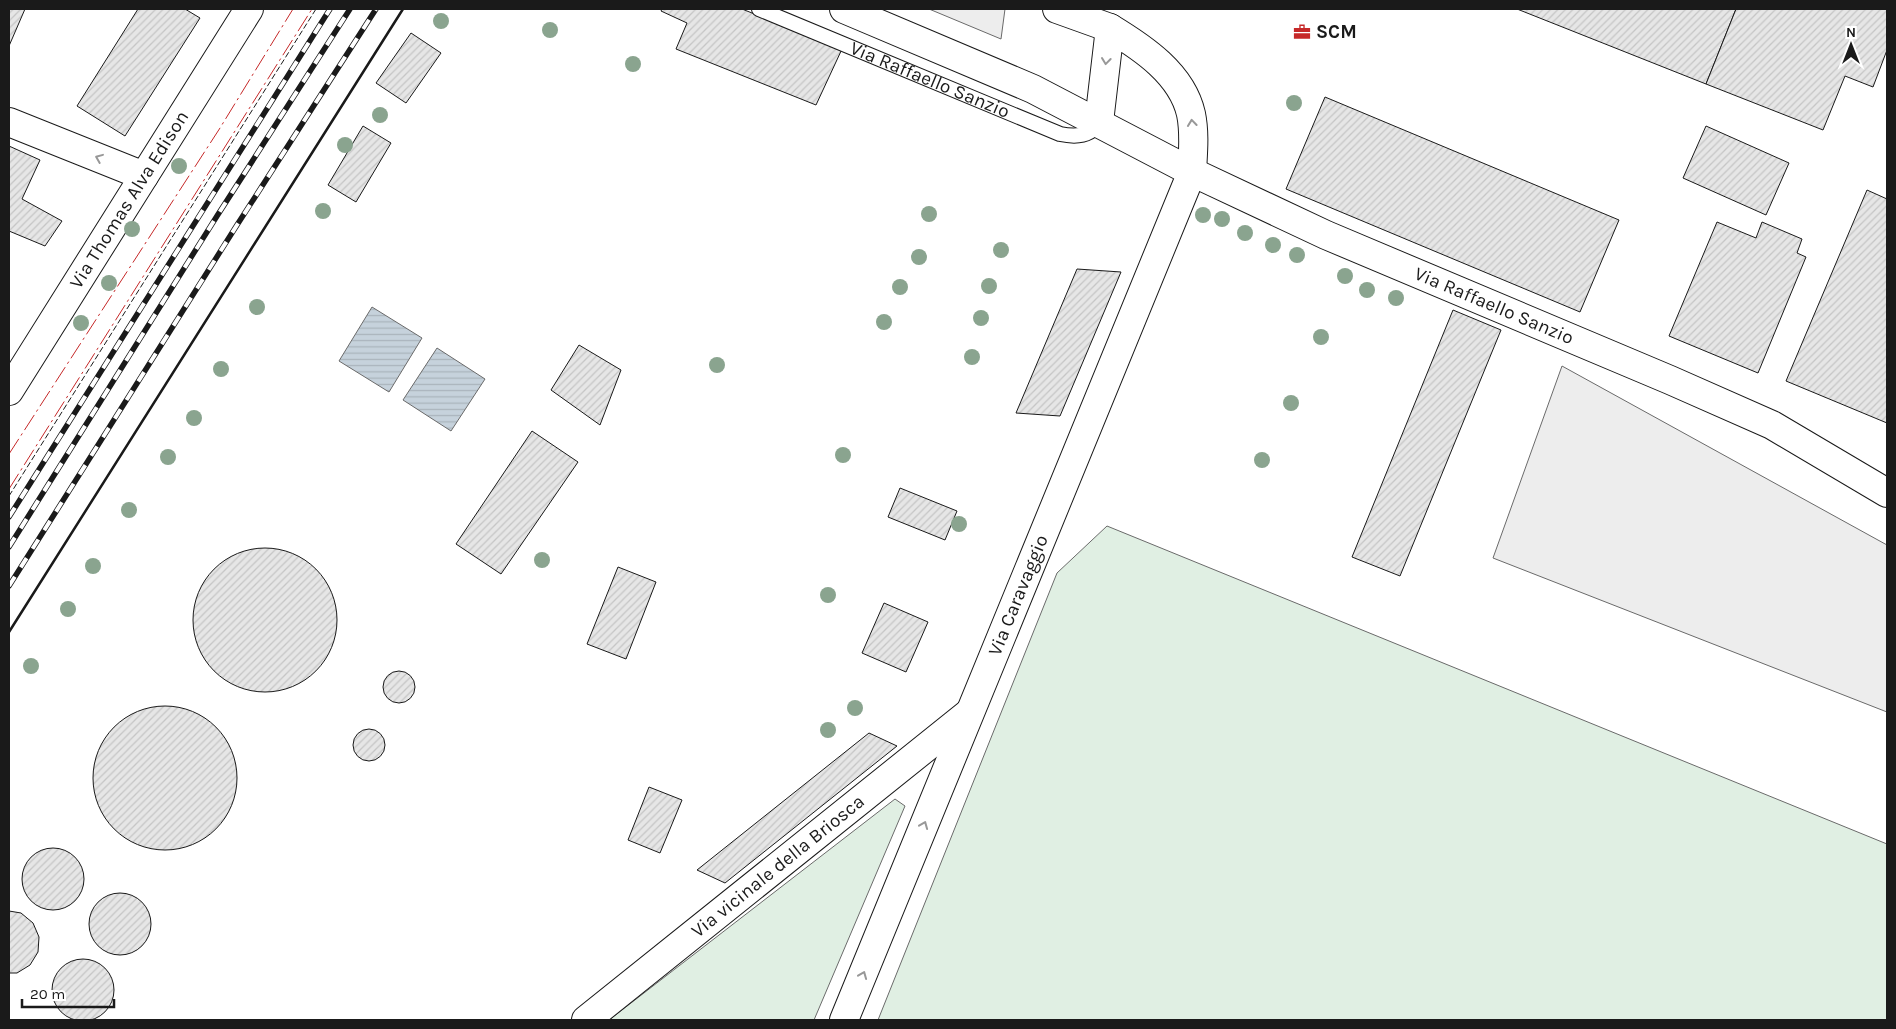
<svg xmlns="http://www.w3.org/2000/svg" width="1896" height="1029" viewBox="0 0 1896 1029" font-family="Karla,sans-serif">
  <defs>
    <pattern id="water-rules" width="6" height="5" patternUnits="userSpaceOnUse" patternTransform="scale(1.25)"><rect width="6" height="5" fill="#c6d2dc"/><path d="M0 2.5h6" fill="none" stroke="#aab4bc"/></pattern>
    <pattern id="building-hatch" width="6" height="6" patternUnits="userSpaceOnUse" patternTransform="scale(1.25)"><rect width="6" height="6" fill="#e6e6e6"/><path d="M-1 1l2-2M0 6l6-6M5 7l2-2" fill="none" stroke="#c5c5c5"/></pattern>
  </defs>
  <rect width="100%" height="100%" fill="#fff"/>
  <!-- grass -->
  <g fill="#e0efe3" stroke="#6a6a6a">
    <path d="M1107,526L1887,844V1020H878L1057,573Z"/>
    <path d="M895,799L905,806L814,1020H609Z"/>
  </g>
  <!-- parking -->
  <g fill="#ededed" stroke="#6a6a6a">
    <path d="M929,9H1005L1001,39Z"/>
    <path d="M1562,366L1887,545V712L1493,558Z"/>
  </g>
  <!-- water -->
  <g fill="url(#water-rules)" stroke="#6a6a6a">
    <path d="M372,307L422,338L389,392L339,361Z"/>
    <path d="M437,348L485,379L451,431L403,400Z"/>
  </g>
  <!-- building -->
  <g fill="url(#building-hatch)" stroke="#1a1a1a">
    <path d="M9,9H25L9,46Z"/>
    <path d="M138,9H185L200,18L125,136L77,106Z"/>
    <path d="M662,9H742L842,49L816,105L676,49L687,23L661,11Z"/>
    <path d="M1517,9H1736L1706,84Z"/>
    <path d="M1736,9H1887V50L1873,87L1845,76L1823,130L1706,84Z"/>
    <path d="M411,33L441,53L406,103L376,83Z"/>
    <path d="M1325,97L1619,220L1580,312L1286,189Z"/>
    <path d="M363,126L391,143L356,202L328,185Z"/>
    <path d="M1706,126L1789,163L1766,215L1683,178Z"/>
    <path d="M9,146L40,160L22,199L62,221L45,246L9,231Z"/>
    <path d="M1867,190L1887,199V423L1786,381Z"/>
    <path d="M1717,222L1756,238L1762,222L1802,239L1797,253L1806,257L1758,373L1669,336Z"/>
    <path d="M1077,269L1121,272L1060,416L1016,413Z"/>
    <path d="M1453,310L1501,330L1400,576L1352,557Z"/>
    <path d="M579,345L621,370L600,425L551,390Z"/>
    <path d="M532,431L578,462L501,574L456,544Z"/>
    <path d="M900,488L957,511L945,540L888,517Z"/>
    <circle cx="265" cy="620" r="72"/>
    <path d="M618,567L656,582L626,659L587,644Z"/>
    <path d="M884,603L928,622L906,672L862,653Z"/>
    <circle cx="399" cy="687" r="16"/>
    <circle cx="165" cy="778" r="72"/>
    <circle cx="369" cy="745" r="16"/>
    <path d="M869,733L897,746L725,883L697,870Z"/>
    <path d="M649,787L682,800L660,853L628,840Z"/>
    <circle cx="53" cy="879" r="31"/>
    <circle cx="120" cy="924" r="31"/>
    <path d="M9,911L21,913L33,923L39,937L38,952L30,965L17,973H9Z"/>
    <circle cx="83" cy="990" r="31"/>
  </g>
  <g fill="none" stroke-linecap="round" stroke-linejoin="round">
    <!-- service casing -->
    <g stroke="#1a1a1a" stroke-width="16">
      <g id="service">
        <path id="s1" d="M759,9L1060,134C1074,137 1091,137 1099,122"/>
      </g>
    </g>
    <!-- minor casing -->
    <g stroke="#1a1a1a" stroke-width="30">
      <g id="minor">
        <path d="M1057,9L1110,28"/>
        <path id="s2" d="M586,1020L969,713"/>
        <path id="s3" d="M844,1020L1192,172C1193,153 1195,133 1191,114C1182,74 1143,48 1110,28L1099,122"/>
      </g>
    </g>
    <!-- tertiary casing -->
    <g stroke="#1a1a1a" stroke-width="30">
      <g id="tertiary">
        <path id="s4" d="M844,9L1033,89L1192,172L1326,235L1670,380L1772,425L1887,493"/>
        <path d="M9,122L144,176"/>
      </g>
    </g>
    <!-- secondary casing -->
    <g stroke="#1a1a1a" stroke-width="30">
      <g id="secondary">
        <path id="s5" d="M9,391L249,9"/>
      </g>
    </g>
    <!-- service -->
    <use href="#service" stroke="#fff" stroke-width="14"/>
    <!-- minor -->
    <use href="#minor" stroke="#fff" stroke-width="28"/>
    <!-- tertiary -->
    <use href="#tertiary" stroke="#fff" stroke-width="28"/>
    <!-- secondary -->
    <use href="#secondary" stroke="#fff" stroke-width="28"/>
    <!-- rail casing -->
    <g stroke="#1a1a1a" stroke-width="5.5">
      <g id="rail">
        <path d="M9,517L330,9"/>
        <path d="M9,547L217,216L350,9"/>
        <path d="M9,586L237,225L376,9"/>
      </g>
    </g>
    <!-- rail -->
    <use href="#rail" stroke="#fff" stroke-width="4" stroke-dasharray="11" stroke-linecap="butt"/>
    <!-- fence -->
    <path stroke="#1a1a1a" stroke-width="1" stroke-dasharray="6 2.5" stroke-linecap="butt" d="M9,496L316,9"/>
    <!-- wall -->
    <path stroke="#1a1a1a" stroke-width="2.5" d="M9,632L403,9"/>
    <!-- power -->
    <g stroke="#c62828" stroke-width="1" stroke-dasharray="18 4 2.5 4" stroke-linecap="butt">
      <path d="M9,454L220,128L293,9"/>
      <path d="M9,489L312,9"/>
    </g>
  </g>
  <!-- trees -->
  <g fill="#8aa48f">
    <circle cx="441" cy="21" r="8"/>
    <circle cx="550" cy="30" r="8"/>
    <circle cx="633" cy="64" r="8"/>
    <circle cx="1294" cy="103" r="8"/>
    <circle cx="380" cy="115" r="8"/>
    <circle cx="345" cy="145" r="8"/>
    <circle cx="179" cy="166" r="8"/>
    <circle cx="323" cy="211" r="8"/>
    <circle cx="929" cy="214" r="8"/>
    <circle cx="1203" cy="215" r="8"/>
    <circle cx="1222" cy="219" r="8"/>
    <circle cx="132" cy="229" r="8"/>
    <circle cx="1245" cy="233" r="8"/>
    <circle cx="1273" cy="245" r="8"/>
    <circle cx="1001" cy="250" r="8"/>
    <circle cx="1297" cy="255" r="8"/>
    <circle cx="919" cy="257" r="8"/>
    <circle cx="1345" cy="276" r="8"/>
    <circle cx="109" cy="283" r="8"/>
    <circle cx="989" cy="286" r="8"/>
    <circle cx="900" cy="287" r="8"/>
    <circle cx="1367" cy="290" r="8"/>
    <circle cx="1396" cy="298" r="8"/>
    <circle cx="257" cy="307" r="8"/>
    <circle cx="981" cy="318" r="8"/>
    <circle cx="884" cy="322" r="8"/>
    <circle cx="81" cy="323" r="8"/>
    <circle cx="1321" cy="337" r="8"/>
    <circle cx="972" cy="357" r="8"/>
    <circle cx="717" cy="365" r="8"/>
    <circle cx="221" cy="369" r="8"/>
    <circle cx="1291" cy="403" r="8"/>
    <circle cx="194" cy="418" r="8"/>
    <circle cx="843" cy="455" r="8"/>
    <circle cx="168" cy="457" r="8"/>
    <circle cx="1262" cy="460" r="8"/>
    <circle cx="129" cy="510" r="8"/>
    <circle cx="959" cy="524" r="8"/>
    <circle cx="542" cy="560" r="8"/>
    <circle cx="93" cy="566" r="8"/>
    <circle cx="828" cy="595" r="8"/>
    <circle cx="68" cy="609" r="8"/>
    <circle cx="31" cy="666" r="8"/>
    <circle cx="855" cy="708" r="8"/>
    <circle cx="828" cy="730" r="8"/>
  </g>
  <!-- one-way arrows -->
  <defs><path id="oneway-chevron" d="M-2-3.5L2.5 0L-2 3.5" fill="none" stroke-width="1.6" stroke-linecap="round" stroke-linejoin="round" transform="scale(1.25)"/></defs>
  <g stroke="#989898">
    <use href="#oneway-chevron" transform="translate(1106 61) rotate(97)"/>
    <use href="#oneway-chevron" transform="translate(1192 123) rotate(-96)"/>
    <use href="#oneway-chevron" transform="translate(99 158) rotate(-158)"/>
    <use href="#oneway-chevron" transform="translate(924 825) rotate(-68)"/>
    <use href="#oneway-chevron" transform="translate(863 975) rotate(-68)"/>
  </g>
  <!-- icons -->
  <defs>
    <g id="office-bare" transform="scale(1.35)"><path d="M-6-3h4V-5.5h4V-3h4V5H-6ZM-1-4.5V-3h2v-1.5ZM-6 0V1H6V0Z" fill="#c62828" stroke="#fff" stroke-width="2.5" paint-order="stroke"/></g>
  </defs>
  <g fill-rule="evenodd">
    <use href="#office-bare" x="1302" y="32"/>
  </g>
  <g text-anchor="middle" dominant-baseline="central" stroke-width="4" stroke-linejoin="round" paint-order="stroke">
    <!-- poi labels -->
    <g font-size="19" font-weight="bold" fill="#1a1a1a" stroke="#fff" text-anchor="start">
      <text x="1316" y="32">SCM</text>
    </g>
    <!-- street labels -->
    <g font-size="19" fill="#1a1a1a" stroke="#fff">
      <text stroke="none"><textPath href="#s1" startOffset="185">Via Raffaello Sanzio</textPath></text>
      <text stroke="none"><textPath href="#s5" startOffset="226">Via Thomas Alva Edison</textPath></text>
      <text stroke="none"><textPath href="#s4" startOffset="715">Via Raffaello Sanzio</textPath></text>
      <text stroke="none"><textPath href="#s3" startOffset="459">Via Caravaggio</textPath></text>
      <text stroke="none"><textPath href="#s2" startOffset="246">Via vicinale della Briosca</textPath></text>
    </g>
  </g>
  <!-- border -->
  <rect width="1896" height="1029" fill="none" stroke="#1a1a1a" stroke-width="20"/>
  <!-- north arrow -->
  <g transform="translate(1851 45)" stroke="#ffffff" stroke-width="4" paint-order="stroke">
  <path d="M0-4L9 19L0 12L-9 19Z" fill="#1a1a1a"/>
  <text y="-8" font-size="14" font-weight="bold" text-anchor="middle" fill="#1a1a1a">N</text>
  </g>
  <!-- scale -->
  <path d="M22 999v8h92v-8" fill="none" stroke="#1a1a1a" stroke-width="2.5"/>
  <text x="30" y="999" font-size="15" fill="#1a1a1a" stroke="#ffffff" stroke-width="4" paint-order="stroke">20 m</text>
</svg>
